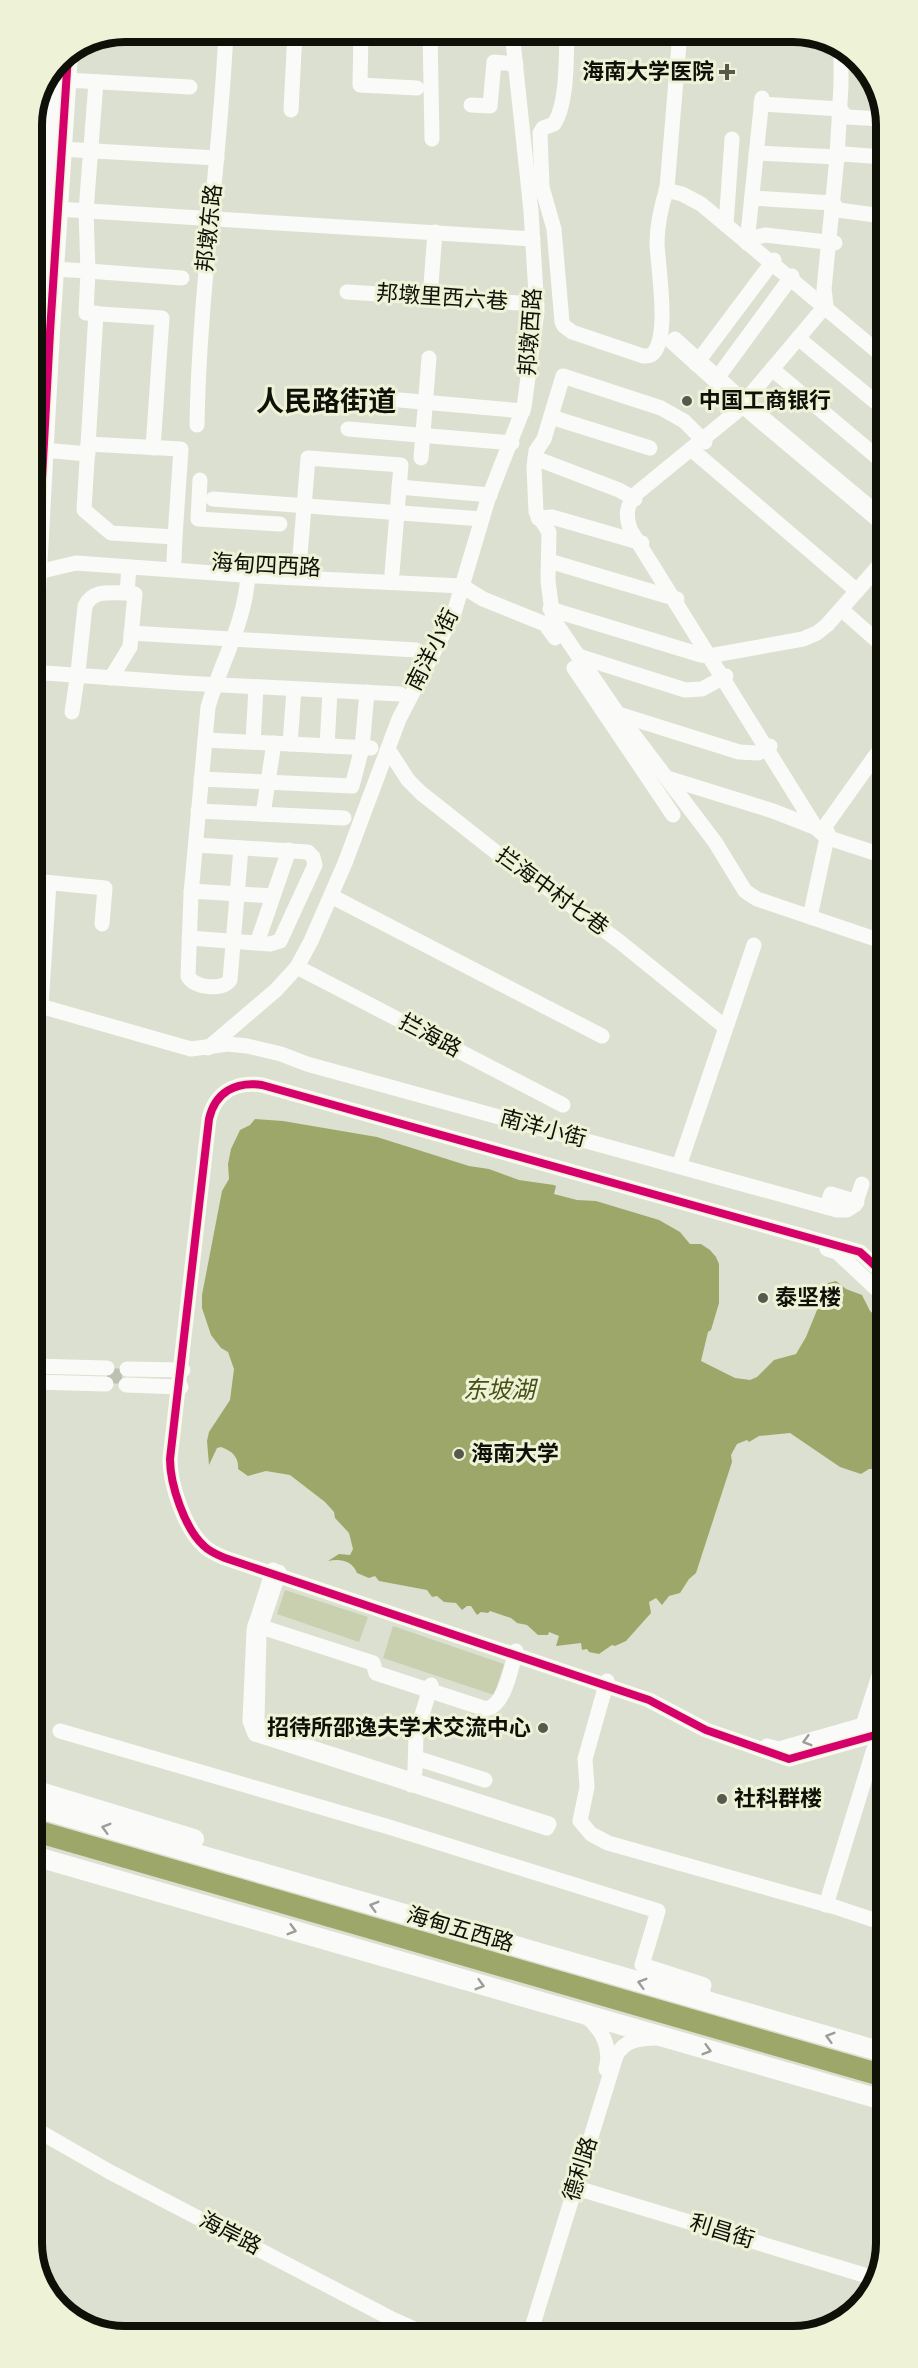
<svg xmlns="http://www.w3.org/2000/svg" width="918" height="2368" viewBox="0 0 918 2368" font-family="Spectral,'Noto Sans SC',serif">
  <rect width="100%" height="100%" fill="#dce0d0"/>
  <!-- green -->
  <g fill="#c9d0af">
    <path d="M285,1590L368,1617L359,1642L277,1614Z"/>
    <path d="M393,1626L504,1664L494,1695L383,1658Z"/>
  </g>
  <!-- water -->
  <g fill="#9ea76a">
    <path d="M255,1119L283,1121L377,1137L469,1166L489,1169L519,1180L554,1185L556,1186L554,1194L577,1200L596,1201L659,1220L680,1232L690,1244H701L710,1250L716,1257L719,1264V1303L711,1330L708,1332L701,1361L735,1378L750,1380L757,1377L774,1360L796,1354L806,1337L828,1283L836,1281L846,1289L862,1295L870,1311L885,1324V1478L874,1469H869L861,1474L840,1467L790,1433L759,1436L749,1442L747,1440L737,1444L731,1455L732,1462L696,1573L689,1579L680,1593L669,1596L662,1605L656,1598L649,1602L651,1613L626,1641L615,1646L612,1645L599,1654L589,1652L587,1649L582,1650L581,1643L556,1646L559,1636L549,1632L548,1635H538L527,1625L517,1623L511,1618L490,1611L488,1613L481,1612L477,1615L471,1606H467L462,1610L456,1603L444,1602L437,1596L432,1597L427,1590L379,1581L375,1576L369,1578L357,1573C353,1561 340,1558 328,1561L339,1554L350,1555L353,1549L349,1533L335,1518L334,1512L325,1502L290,1475L266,1471L248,1476L238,1469C239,1457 232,1451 221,1447L217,1448L209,1465L207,1441L209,1432L230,1400L234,1369L228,1352L221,1348L211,1335L202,1308V1295L222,1191L229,1179L228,1164L231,1149L240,1130L250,1125Z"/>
    <path d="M34,1819L886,2065V2088L34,1842Z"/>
  </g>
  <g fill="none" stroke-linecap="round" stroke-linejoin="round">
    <!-- minor-tunnel -->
    <path stroke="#bdc1b2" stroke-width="15" stroke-dasharray="15 8" stroke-linecap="butt" d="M107,1376H126"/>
    <!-- minor -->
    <g stroke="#fafaf8" stroke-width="15">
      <path d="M361,32L360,85L417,88"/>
      <path d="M430,32L432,139"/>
      <path d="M567,32C566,57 568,102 554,124L543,128L540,133L542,187L554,229L562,322L564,326L572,332L643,356C648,356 652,356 655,351C669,330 658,269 657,243C657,224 661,207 667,188L680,32"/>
      <path d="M841,48V85L837,157L824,289L826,305L736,412L637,493C626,505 625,516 631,531L816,828L826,837L884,856"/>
      <path d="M66,80L190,87"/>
      <path d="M96,82L86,211L88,271L182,278"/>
      <path d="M761,104L840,109L846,117L883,119"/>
      <path d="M471,105L490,106L494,62L516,64"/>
      <path d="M291,110L295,32"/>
      <path d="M60,149L217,158"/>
      <path d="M756,153L837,157L844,154L883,157"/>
      <path d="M666,190L682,194L701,204L884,357"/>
      <path d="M752,198L833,203L838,210L883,216"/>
      <path d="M57,209L533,239"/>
      <path d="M726,225L732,139"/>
      <path d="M747,243L762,98"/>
      <path d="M747,243L757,237L765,235L835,243"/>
      <path d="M53,269L88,271L86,313L162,318L153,448"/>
      <path d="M347,292L537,304"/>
      <path d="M430,298L435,232"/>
      <path d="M798,338L884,409"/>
      <path d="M696,364L774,260"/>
      <path d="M772,369L884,463"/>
      <path d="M715,381L792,276"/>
      <path d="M343,395L523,411"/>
      <path d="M551,417L650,448"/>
      <path d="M197,425C199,293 220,163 226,32"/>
      <path d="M348,429L512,443"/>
      <path d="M705,442L684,421L661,408L563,376L544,439L536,451L534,467L536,512L549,532L548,581L553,619L618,714L715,842L745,891L757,899L884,942"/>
      <path d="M88,445L96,313"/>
      <path d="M691,449L857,591"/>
      <path d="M43,450L88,454"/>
      <path d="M421,458L429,358"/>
      <path d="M535,458L619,490L635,499"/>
      <path d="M200,480L198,519L280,524"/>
      <path d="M399,487L490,495"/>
      <path d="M213,499L482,519"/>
      <path d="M538,518L552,517L642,543"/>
      <path d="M884,519L755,411L675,339L672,342L752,414L884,525"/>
      <path d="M174,561L175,537L111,533L84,510L88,444L181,449L175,537"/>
      <path d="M549,561L677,599"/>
      <path d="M299,568L308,458L401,465L392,573"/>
      <path d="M38,572L76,563L257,576L462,586L483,599L545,624L555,638"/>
      <path d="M550,609L701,655L709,656L803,639L817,633L827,625L884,560"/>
      <path d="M841,609L884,647"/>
      <path d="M131,633L416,650"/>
      <path d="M578,656L685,690L702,689L726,676"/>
      <path d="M574,668L673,815"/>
      <path d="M32,672L183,683L400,694"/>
      <path d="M111,678L130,647L135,594L127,593L129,567"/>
      <path d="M72,712L78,672L85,606C93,589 111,593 127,593"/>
      <path d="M618,714L739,752L758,753L770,746"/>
      <path d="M205,740L371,748"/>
      <path d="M253,742L256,687"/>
      <path d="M290,744L294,689"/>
      <path d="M327,746L330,691"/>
      <path d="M388,749L408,780L421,793L511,864L538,881L620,942L725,1027"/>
      <path d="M873,759L884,745"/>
      <path d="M667,778L773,811L819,829"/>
      <path d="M201,779L352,786L362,748L367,692"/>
      <path d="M198,811L344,818"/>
      <path d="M263,814L274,743"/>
      <path d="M821,832L873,759L884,763"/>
      <path d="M241,848L230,980C223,991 193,988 188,976L191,894L208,707C221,662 245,623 248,575"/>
      <path d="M33,881L105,888L102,924"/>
      <path d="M191,891L273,896"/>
      <path d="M331,896L602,1036"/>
      <path d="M810,917L828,833"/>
      <path d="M189,938L270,944L280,941L315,865L313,857L308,852L196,845"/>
      <path d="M257,943L289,850"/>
      <path d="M297,967L563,1105"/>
      <path d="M33,1004L191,1049L228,1044L247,1046L281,1054L307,1064L837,1210H847L855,1205L862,1184"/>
      <path d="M41,1006L49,883"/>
      <path d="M208,1048L276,990L297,967L311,941L345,863L399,719L454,613L488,499L524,407L537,311L531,211L512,32"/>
      <path d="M679,1166L754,945"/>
      <path d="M827,1207L831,1194L857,1202"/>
      <path d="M827,1249L837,1252L885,1297"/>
      <path d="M885,1275L860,1252L262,1085C236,1081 215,1092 209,1119L170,1459C170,1485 185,1529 204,1546C210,1552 218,1555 225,1558L649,1700L706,1730L789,1759L886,1732"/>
      <path d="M33,1366L107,1368"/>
      <path d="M127,1369L183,1370"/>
      <path d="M34,1382L106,1384"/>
      <path d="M126,1385L181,1387"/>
      <path d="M273,1570L254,1630L250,1721L255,1734L547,1828L549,1824L259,1731L257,1721L259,1632L279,1572"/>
      <path d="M255,1625L373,1663L376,1673L486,1709C505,1706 511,1667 516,1651"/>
      <path d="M607,1681L585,1759L587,1787L580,1821L591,1834L608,1843L835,1907L886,1924"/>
      <path d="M60,1731L389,1827L658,1911L642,1965L704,1985L701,1995L715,2002"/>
      <path d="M866,1733L863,1725L886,1654"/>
      <path d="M767,1746L779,1749L863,1725L886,1723"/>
      <path d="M416,1758L485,1780"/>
      <path d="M411,1785L415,1771L416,1735L431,1685"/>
      <path d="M826,1905L873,1752L883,1728"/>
      <path d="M584,2015C602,2028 612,2048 606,2069"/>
      <path d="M35,2129L110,2172L390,2318L428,2335"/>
      <path d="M570,2186L874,2278"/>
      <path d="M530,2334L616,2056C624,2040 640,2038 657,2038"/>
    </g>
    <!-- major -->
    <g stroke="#fafaf8" stroke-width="20">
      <path d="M32,357L46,88"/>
      <path d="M32,664L50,332L68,55"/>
      <path d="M34,1790L194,1839"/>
      <path d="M34,1807L886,2053"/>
      <path d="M34,1856L886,2101"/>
    </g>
    <!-- cycleway casing -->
    <g stroke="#eef3d7" stroke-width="11">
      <g id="cycleway">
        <path d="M32,664L50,332L68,55"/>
        <path d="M885,1275L860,1252L262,1085C236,1081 215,1092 209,1119L170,1459C170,1485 185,1529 204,1546C210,1552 218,1555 225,1558L649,1700L706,1730L789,1759L886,1732"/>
      </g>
    </g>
    <!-- cycleway -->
    <use href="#cycleway" stroke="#d6006c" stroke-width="8"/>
  </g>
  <!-- one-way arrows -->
  <defs><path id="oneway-chevron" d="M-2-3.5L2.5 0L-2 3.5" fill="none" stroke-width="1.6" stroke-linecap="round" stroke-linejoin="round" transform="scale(1.5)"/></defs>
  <g stroke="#9c9c98">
    <use href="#oneway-chevron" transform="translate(807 1741) rotate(164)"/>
    <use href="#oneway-chevron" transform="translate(106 1828) rotate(-164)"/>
    <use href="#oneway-chevron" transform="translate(374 1906) rotate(-164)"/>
    <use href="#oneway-chevron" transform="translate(292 1930) rotate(16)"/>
    <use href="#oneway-chevron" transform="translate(642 1983) rotate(-164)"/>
    <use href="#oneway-chevron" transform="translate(480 1985) rotate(16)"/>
    <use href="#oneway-chevron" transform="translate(830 2037) rotate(-164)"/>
    <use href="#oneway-chevron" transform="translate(707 2050) rotate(16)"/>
  </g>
  <!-- markers -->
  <g fill="#57594d" stroke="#eef3d7" stroke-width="2">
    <path d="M724 63h6v6h6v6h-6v6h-6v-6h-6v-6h6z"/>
    <circle cx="687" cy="401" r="6"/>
    <circle cx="763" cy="1298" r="6"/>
    <circle cx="459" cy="1454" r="6"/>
    <circle cx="543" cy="1728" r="6"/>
    <circle cx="722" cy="1799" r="6"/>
  </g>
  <g text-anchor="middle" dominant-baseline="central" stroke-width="6" stroke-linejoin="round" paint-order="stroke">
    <!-- poi labels -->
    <g font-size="22" font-weight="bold" fill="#0f1007" stroke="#eef3d7" text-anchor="start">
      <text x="714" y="72" text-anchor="end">海南大学医院</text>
      <text x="699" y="401">中国工商银行</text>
      <text x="775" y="1298">泰坚楼</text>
      <text x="471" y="1454">海南大学</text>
      <text x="531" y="1728" text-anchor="end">招待所邵逸夫学术交流中心</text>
      <text x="734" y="1799">社科群楼</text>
    </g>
    <!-- street labels -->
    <g font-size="22" fill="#0f1007" stroke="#eef3d7">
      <text transform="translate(210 228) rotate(-84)">邦墩东路</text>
      <text transform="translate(442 298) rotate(4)">邦墩里西六巷</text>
      <text transform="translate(531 332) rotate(-86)">邦墩西路</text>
      <text transform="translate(266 566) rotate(3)">海甸四西路</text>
      <text transform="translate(433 650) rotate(-63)">南洋小街</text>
      <text transform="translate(552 892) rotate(36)">拦海中村七巷</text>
      <text transform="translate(430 1036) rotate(28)">拦海路</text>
      <text transform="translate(543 1129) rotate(15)">南洋小街</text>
      <text transform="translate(460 1930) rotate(16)">海甸五西路</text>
      <text transform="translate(581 2169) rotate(-73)">德利路</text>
      <text transform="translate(722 2232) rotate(17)">利昌街</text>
      <text transform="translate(230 2234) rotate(27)">海岸路</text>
    </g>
    <!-- water labels -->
    <g font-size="24" font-style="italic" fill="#495015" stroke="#eef3d7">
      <text x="499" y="1391">东坡湖</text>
    </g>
    <!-- district labels -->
    <g font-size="28" font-weight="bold" fill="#0f1007" stroke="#eef3d7">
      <text x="326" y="402">人民路街道</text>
    </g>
  </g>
  <!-- crop -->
  <path d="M0 0H918V2368H0ZM125 42H793A83 83 0 0 1 876 125V2243A83 83 0 0 1 793 2326H125A83 83 0 0 1 42 2243V125A83 83 0 0 1 125 42Z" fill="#eef3d7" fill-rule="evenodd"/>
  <path fill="none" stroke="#0f1007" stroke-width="8" d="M125 42H793A83 83 0 0 1 876 125V2243A83 83 0 0 1 793 2326H125A83 83 0 0 1 42 2243V125A83 83 0 0 1 125 42Z"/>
</svg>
